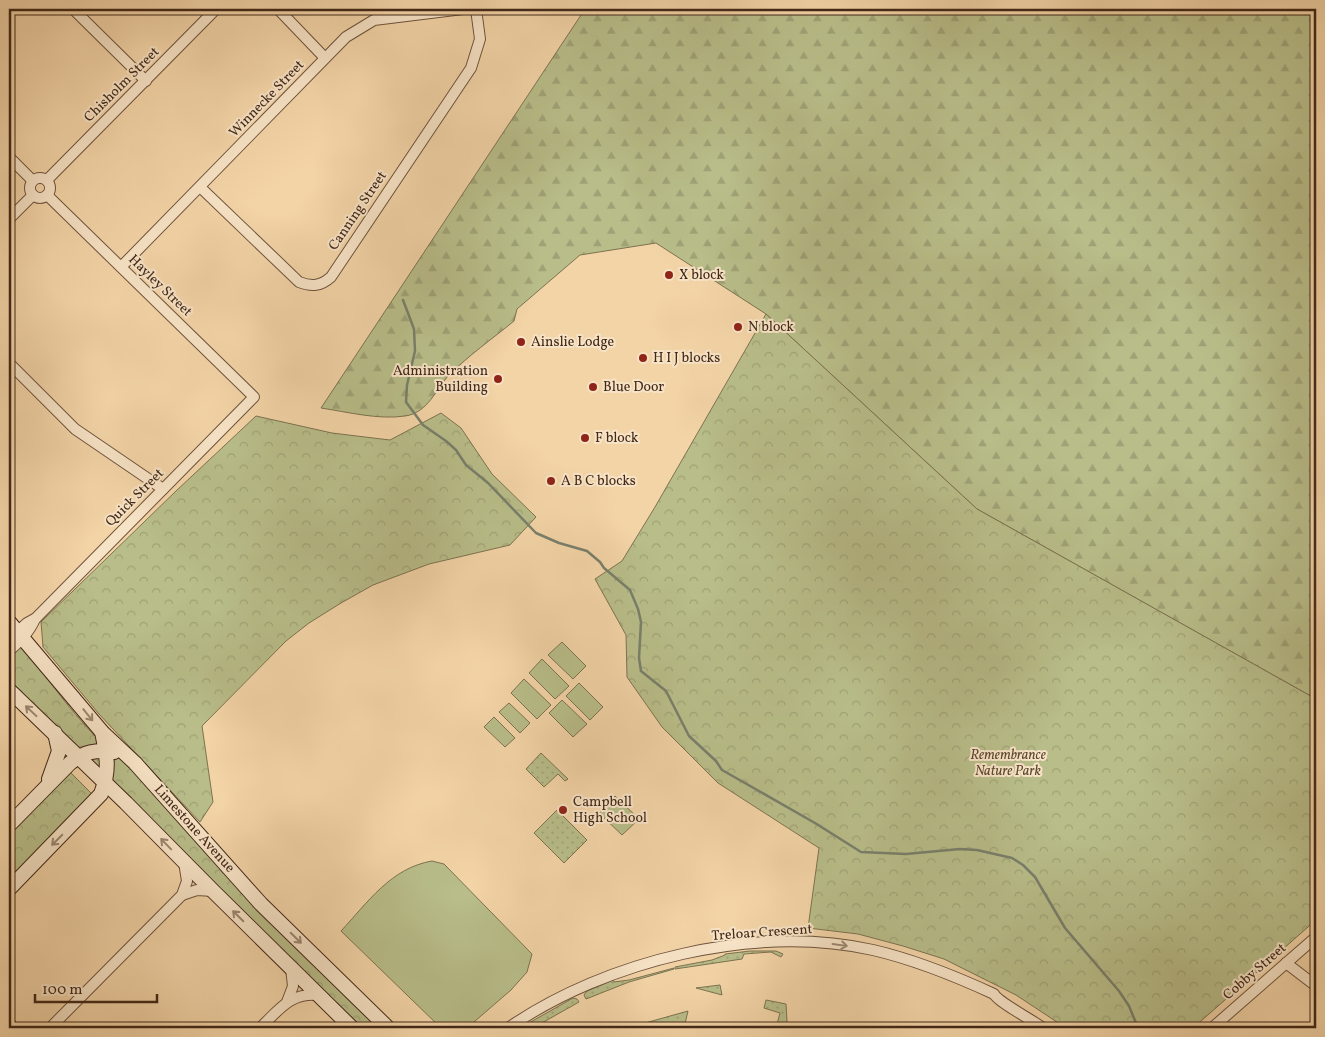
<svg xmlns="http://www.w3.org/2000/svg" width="1325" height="1037" viewBox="0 0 1325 1037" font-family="Vollkorn,serif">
  <defs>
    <pattern id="grass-dots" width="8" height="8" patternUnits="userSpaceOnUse" patternTransform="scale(1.25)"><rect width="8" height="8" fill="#b8bd89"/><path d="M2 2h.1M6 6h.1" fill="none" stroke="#9fa276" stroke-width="1.8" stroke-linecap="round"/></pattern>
    <pattern id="forest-firs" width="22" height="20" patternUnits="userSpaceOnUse" patternTransform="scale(1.25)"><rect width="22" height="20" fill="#b8bd89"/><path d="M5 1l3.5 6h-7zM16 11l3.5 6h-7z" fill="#9fa276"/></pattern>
    <pattern id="park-crowns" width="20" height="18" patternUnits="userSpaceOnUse" patternTransform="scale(1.25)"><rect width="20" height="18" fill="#b8bd89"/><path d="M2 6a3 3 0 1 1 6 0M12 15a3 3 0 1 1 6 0" fill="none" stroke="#9fa276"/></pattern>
  </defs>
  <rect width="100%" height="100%" fill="#f3d4a7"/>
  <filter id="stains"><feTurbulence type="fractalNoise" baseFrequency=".004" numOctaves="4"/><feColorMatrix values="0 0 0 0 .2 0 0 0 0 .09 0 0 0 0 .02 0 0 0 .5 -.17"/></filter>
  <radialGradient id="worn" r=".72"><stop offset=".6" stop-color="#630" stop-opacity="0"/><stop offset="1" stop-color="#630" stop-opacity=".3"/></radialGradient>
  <!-- grass -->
  <g fill="url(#grass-dots)" stroke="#7d7250">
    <path d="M541,753L568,779L565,781L558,774L544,787L526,769Z"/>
    <path d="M557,810L587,840L564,863L534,833Z"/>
    <path d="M750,951H776L783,954L781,957L771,952L744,954L742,959L675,969V967L712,960L725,955V954Z"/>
    <path d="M674,968V969L629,982L586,999L584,995L587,991L613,980L614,982L629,980Z"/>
    <path d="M720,985L722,995L696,988Z"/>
    <path d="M573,998L577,999L579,1002L533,1028H520Z"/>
    <path d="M766,1000L786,1004L787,1021L785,1028H776L780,1013L764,1008Z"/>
    <path d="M688,1011L684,1028H631L638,1025Z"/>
  </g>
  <!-- forest -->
  <path fill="url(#forest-firs)" stroke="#7d7250" d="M585,9H1316V699L977,509L766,314L656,243L580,255L517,309L514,321C492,339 468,356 449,375C436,389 428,413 405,416C378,420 348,412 321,408Z"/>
  <!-- park -->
  <g fill="url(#park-crowns)" stroke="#7d7250">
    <path d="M766,314L977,509L1316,699V920L1193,1028H1066L1016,995L944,959L903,946L858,934L808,928L819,848L718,783L662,727L627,677L626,635L595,579L622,561L655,507Z"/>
    <path d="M441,413L461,428L492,474L536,517L510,545L429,564L373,585L341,603L309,623L286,641L202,726L213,802L200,822L99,714L43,647L41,622L176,491L256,416L332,433L390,440Z"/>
    <path d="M9,630C50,678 83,736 137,771L386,1028H358L9,683Z"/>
    <path d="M69,771L97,799L9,888V832Z"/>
  </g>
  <!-- pitch -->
  <g fill="#b8bd89" stroke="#7d7250">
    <path d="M562,642L586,666L573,679L548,655Z"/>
    <path d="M542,659L569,686L555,699L529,673Z"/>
    <path d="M524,679L551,705L537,719L511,693Z"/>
    <path d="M579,683L603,707L590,720L566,696Z"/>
    <path d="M562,700L587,724L573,737L549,713Z"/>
    <path d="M509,703L530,723L520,733L499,712Z"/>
    <path d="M494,717L515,738L505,747L484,727Z"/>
    <path d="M615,796L639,819L622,835L599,813Z"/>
    <path d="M432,861L444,864L532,954L527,972L511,990L467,1028H441L341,931C368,902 391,868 432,861Z"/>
  </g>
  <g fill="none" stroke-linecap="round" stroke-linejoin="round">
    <!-- stream -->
    <path stroke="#797f6b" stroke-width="2.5" d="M403,300L414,329L415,351L407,385L406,402L423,425L446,441L456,450L466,465L488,483L536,533L559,543L587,551L600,562L604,568L630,590L638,609L641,622L639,658L641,671L666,691L689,736L716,761L722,770L815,823L861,852L906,854L960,849L977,850L1012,858L1023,865L1035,877L1065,928L1119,991L1129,1006L1138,1028"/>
    <!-- street casing -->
    <g stroke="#6e533c" stroke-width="12">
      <g id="street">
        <path d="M73,9L146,81"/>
        <path d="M278,9L325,58"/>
        <path d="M9,157L32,180"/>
        <circle cx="40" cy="188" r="10"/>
        <path d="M47,180L216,9"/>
        <path d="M200,187L299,282C312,287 321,286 331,277L471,68L480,39L476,9"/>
        <path d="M9,219L33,195"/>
        <path d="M121,267L346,37L374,20L463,9"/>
        <path d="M9,363L75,429L163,489"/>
        <path d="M9,639L27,623L36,618L254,397L47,195"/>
        <path d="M9,651C19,642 29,633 35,619"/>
        <path d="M182,895L197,890L213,891"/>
        <path d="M1286,963L1316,986"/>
        <path d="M287,1002L293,986L291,968"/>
        <path d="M9,1023L14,1028"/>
        <path d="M50,1028L182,895L187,881L184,862"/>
        <path d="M260,1028C279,1010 290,992 319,995"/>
        <path d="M508,1028C607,960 755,924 873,950C916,960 955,976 994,994C998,1002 1034,1021 1043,1028"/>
        <path d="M1212,1028L1316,937"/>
      </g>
    </g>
    <!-- secondary casing -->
    <g stroke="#422818" stroke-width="16">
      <g id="secondary">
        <path d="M9,622L102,732L135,763L261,904L388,1028"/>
        <path d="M9,690L126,803L213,891L352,1028"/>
        <path d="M49,779L59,751L55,733"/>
        <path d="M9,825L70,763C84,752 96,749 114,752"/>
        <path d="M9,889L101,794C110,770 107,756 102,732"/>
      </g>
    </g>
    <!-- street -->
    <use href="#street" stroke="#f7e3c6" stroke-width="10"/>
    <!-- secondary -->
    <use href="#secondary" stroke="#f7e3c6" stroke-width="14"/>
  </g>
  <!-- one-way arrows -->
  <defs><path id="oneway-shaft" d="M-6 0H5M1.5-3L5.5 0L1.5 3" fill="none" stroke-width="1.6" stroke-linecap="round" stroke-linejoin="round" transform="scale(1.25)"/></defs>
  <g stroke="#9c866f">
    <use href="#oneway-shaft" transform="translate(31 711) rotate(-137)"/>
    <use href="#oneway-shaft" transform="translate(88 715) rotate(51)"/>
    <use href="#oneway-shaft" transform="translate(57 840) rotate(135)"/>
    <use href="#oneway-shaft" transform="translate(166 844) rotate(-134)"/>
    <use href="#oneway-shaft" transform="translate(238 916) rotate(-135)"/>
    <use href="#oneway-shaft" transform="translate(296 938) rotate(45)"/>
    <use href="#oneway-shaft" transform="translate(840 945) rotate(8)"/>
  </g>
  <!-- markers -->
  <g fill="#8f2418" stroke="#f7e3c6" stroke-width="2">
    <circle cx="669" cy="275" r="5"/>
    <circle cx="738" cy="327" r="5"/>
    <circle cx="521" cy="342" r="5"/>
    <circle cx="643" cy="358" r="5"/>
    <circle cx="498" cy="379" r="5"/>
    <circle cx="593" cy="387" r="5"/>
    <circle cx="585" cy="438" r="5"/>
    <circle cx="551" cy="481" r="5"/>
    <circle cx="563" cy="810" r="5"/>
  </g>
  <g text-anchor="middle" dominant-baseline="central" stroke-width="4" stroke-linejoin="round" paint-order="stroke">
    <!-- street labels -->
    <g font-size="14" fill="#422818" stroke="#f7e3c6">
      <text transform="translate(122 85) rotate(-45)">Chisholm Street</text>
      <text transform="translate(267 99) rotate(-46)">Winnecke Street</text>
      <text transform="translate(358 211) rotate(-56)">Canning Street</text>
      <text transform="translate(160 286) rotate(44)">Hayley Street</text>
      <text transform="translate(135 498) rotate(-45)">Quick Street</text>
      <text transform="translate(194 829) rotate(48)">Limestone Avenue</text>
      <text transform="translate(762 933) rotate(-4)">Treloar Crescent</text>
      <text transform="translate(1255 972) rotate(-41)">Cobby Street</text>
    </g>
    <!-- poi labels -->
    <g font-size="14" fill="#422818" stroke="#f7e3c6" text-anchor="start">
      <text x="679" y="275">X block</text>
      <text x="748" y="327">N block</text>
      <text x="531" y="342">Ainslie Lodge</text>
      <text x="653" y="358">H I J blocks</text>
      <text x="488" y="371" text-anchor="end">Administration<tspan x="488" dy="16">Building</tspan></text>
      <text x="603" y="387">Blue Door</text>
      <text x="595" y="438">F block</text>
      <text x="561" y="481">A B C blocks</text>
      <text x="573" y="802">Campbell<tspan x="573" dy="16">High School</tspan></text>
    </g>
    <!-- park labels -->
    <g font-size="14" font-style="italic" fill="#5a462f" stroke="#f7e3c6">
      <text x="1008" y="755">Remembrance<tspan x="1008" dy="16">Nature Park</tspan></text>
    </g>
  </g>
  <!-- margin -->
  <rect width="1325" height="1037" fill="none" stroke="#f3d4a7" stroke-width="30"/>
  <rect x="10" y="10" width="1305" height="1017" fill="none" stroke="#422818" stroke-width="2.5"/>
  <rect x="15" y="15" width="1295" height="1007" fill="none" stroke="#422818"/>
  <!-- scale -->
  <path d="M35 994v8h122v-8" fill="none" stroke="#422818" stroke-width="2.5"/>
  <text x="42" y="994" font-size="15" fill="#422818" stroke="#f7e3c6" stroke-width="4" paint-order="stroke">100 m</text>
  <rect width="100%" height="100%" filter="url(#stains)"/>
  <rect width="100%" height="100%" fill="url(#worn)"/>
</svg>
